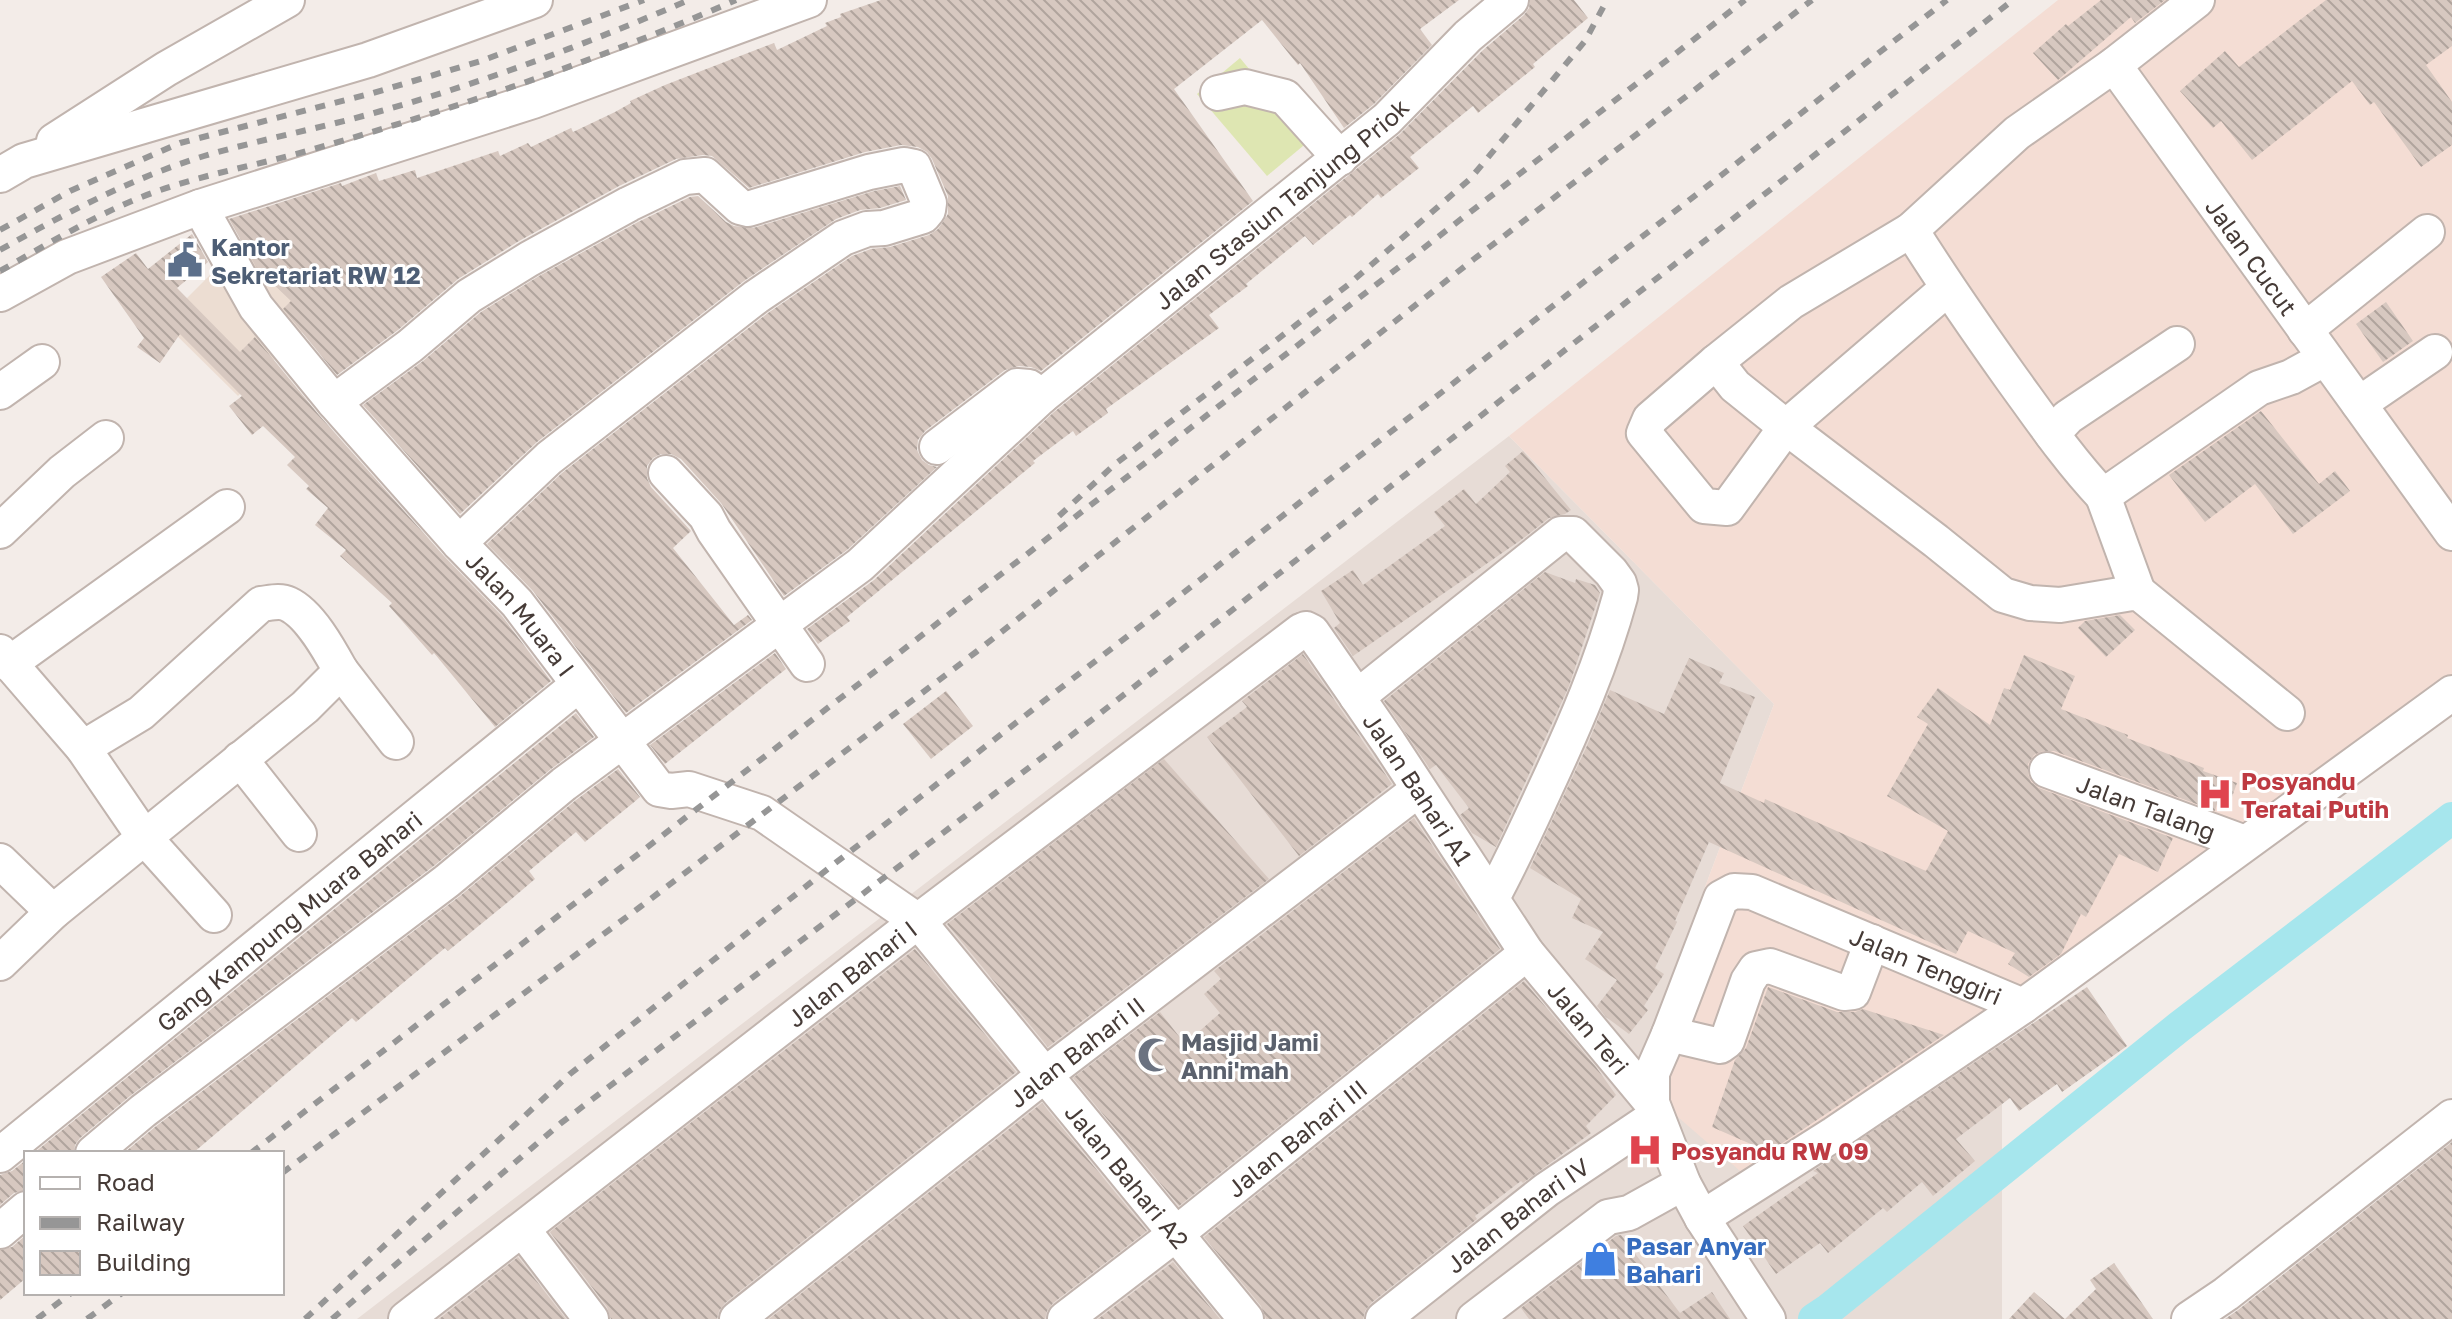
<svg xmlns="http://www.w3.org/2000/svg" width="2452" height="1319" viewBox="0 0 2452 1319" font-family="'Golos Text',sans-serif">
  <defs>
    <pattern id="building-back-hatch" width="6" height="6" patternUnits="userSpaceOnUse" patternTransform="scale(2)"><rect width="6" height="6" fill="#d7c8c0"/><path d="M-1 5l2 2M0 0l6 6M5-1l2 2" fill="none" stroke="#b0a49d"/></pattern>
  </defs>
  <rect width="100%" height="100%" fill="#f3ece8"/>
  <!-- residential -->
  <path fill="#e7dcd6" d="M1509,436L1774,704L1633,1078L2002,1025V1319H357Z"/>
  <!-- commercial -->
  <path fill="#f4ddd4" d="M2058,0H2452V700L2002,1025L1770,1197L1633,1078L1774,704L1509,436Z"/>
  <!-- education -->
  <path fill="#ecddd2" d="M255,230L309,325L238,396L163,322Z"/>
  <!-- pitch -->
  <path fill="#dee6b2" d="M1240,58L1309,141L1267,176L1197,94Z"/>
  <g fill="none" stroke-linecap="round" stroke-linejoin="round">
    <!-- stream -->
    <path stroke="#a6e6ed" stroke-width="9" d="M1829,1309L1832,1319"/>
    <!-- canal -->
    <path stroke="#a6e6ed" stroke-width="32" d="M1814,1319L1829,1309L2179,1027L2452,818"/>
  </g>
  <!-- building -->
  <g fill="url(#building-back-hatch)">
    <path d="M881,0H1459L1420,29L1432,45L1374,104L1344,128L1300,63L1298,65L1262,20L1174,89L1253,201L1041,371L1031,367L1019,366L1005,370L925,431L918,440L917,450L922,460L929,465L937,467L847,550L784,596L721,503L681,459L671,454H661L653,458L647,466V478L651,487L691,531L673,548L734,625L748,615L752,620L626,713L533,591L487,544L562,473L768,313L852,256L871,249L890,247L929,235L938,229L948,214V196L932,159L927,152L918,147L901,145L865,152L749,188L712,156L703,155L676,159L619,186L519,241L458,279L398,330L337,375L283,309L291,301L256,267L229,219L341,183L342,186L376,173L379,181L415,170L417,178L498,151L500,156L528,143L531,147L571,128L573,132L615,112L631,103L630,101L665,85L774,43L777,50L827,26L825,23L841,17L840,14Z"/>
    <path d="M1530,0H1574L1588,18L1533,64L1535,67L1478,113L1473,106L1410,157L1419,168L1381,198L1378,194L1352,217L1350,215L1313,245L1305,236L1246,284L1248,286L1209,315L1219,328L1106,409L1108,413L1076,436L1073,431L1033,461L1035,463L847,617L850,621L818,644L807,629L874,580L1054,412L1400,134L1482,51L1524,15L1529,8Z"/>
    <path d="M2101,0H2165L2135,23L2131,17L2058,80L2033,53L2066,24L2068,26Z"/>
    <path d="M2326,0H2452V46L2426,65L2452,102V145L2421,167L2374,102L2370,105L2352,81L2252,160L2221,121L2213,128L2180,91L2225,51L2239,67Z"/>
    <path d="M900,186L906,200L880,208L860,210L836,219L744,281L537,442L460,514L363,405L423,361L481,312L539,276L638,222L690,197L698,196L726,222L734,226L753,228L874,191Z"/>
    <path d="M192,234L208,262L177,288L240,352L255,337L319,415L444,556L502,616L551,681L495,727L434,653L432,655L389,606L392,603L340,556L346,550L315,525L328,508L306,489L309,486L287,465L295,457L263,426L252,435L229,406L242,396L180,334L160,363L137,347L144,338L101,277L136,253L148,269Z"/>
    <path d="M2386,302L2413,341L2383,362L2356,324Z"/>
    <path d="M2261,411L2319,484L2335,471L2350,491L2293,534L2255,484L2205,522L2169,475Z"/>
    <path d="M1523,451L1571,510L1565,514L1549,518L1521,540L1353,656L1334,628L1340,623L1321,591L1353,570L1363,585L1445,526L1434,512L1464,489L1476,504L1510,472L1505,466Z"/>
    <path d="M1545,572L1575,583L1576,579L1595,585L1600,593L1569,686L1496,847L1472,833L1460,815L1469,808L1436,765L1430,769L1384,701Z"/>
    <path d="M2120,615L2135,630L2106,657L2078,628L2085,621Z"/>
    <path d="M775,653L786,669L665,764L650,745Z"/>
    <path d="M1303,654L1392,784L1299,856L1207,737L1247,707L1242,701Z"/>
    <path d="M2024,655L2075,676L2061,709L2128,735L2127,738L2204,768L2203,771L2237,783L2228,808L2217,804L2215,811L2054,751H2043L2034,755L2028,764V774L2031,782L2039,788L2173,838L2158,872L2119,854L2086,917L2081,914L2061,954L2029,977L2008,964L2015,953L1968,931L1956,954L1709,842L1675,921L1677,922L1655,968L1664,974L1644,1006L1648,1010L1629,1034L1606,1017L1597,1006L1617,980L1585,959L1603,932L1572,918L1581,899L1530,868L1586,748L1610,690L1664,714L1689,658L1724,673L1719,683L1755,697L1720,783L1764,803L1765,799L1926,871L1948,831L1887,796L1928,724L1917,717L1938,688L1990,725L2004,688L2010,690Z"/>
    <path d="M946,691L973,726L931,759L903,724Z"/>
    <path d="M576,713L594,737L551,769L435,865L130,1096L80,1138L75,1145L74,1153H34Z"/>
    <path d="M1164,759L1269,879L1048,1047L947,924Z"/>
    <path d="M618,769L640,797L633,803L585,842L576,832L529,871L535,879L508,902L448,951L445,948L356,1022L352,1018L193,1153H124L155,1127L460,896L576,800Z"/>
    <path d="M1414,818L1500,949L1179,1206L1073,1078L1160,1012L1185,1044L1220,1013L1204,994L1221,979L1214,971Z"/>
    <path d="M915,949L1016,1072L725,1303L719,1311L717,1319H611L607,1307L550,1232Z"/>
    <path d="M1524,981L1596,1067L1616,1095L1586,1126L1591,1133L1523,1183L1521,1181L1475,1216L1477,1219L1371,1303L1365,1311L1363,1319H1266L1261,1306L1204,1237Z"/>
    <path d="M1768,987L1837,1012H1855L1863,1009L1944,1035L1769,1152L1712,1127L1735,1060L1746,1048Z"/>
    <path d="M2087,987L2127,1046L2062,1092L2057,1084L2019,1111L2010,1098L1956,1139L1975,1161L1933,1196L1922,1182L1887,1212L1883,1208L1828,1253L1820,1243L1776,1274L1743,1226L1818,1173L1813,1171Z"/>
    <path d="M1042,1103L1147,1231L1053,1303L1047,1311L1045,1319H769Z"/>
    <path d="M2452,1142V1319H2225L2238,1310Z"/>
    <path d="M26,1160V1190L14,1193L0,1205V1175L12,1171Z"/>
    <path d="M26,1235V1278L0,1300V1250L12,1247Z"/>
    <path d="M1621,1235L1680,1313L1712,1292L1730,1319H1529L1521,1308L1616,1236Z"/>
    <path d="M518,1257L566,1319H439Z"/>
    <path d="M1173,1262L1220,1319H1098Z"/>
    <path d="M2114,1263L2153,1319H2009L2034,1292L2065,1319L2096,1289L2090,1280Z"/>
  </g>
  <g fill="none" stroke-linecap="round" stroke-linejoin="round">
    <!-- minor casing -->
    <g stroke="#c1b4ae" stroke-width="38">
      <g id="minor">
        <path id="s1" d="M2114,65L2452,533"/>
        <path d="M1218,93L1245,87L1285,97L1340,158"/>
        <path d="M54,141L166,69L287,0"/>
        <path d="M0,175L24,161L368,60L535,0"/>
        <path id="s2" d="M200,207L256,307L334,402L459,543L517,603L659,789L671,791L689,789L762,813L918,921L1246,1319"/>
        <path d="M1911,230C1943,281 1977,330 2012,379C2041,419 2069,460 2103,496L2259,388L2291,377L2324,359"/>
        <path d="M1948,288L1786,427L1727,508L1704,506L1644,433L1650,419L1716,362L1791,302L1911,230L2017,133L2114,65L2197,0"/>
        <path d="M0,294L67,257L200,207L533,101L809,0"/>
        <path d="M2305,330L2427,232"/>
        <path d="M1716,362L1735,386L1786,427L1936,541L2003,595L2030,603L2060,605L2138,592L2287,713"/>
        <path d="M0,392L42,362"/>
        <path d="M334,402L410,346L469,296L529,259L629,204L685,177L705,175L740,207L748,209L869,172L904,165L914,167L929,203L928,210L923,216L884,228L867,229L843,238L756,297L549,458L459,543"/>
        <path d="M2359,404L2435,352"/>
        <path d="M2052,434L2068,417L2177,344"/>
        <path d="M937,447L1017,386L1029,387L1041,397"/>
        <path d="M666,473L706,516L714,531L807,664"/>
        <path d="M2103,496L2138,592"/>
        <path d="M0,531L62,472L106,438"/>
        <path id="s3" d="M1306,629L1312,632L1326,652L1389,743L1527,953L1652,1103"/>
        <path d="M0,652L83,748L141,713L261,604C270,603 280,600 288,604C310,614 330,651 341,671L305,707L53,912L0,963"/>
        <path d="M9,664L227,507"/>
        <path d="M341,671L396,742"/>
        <path d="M1357,697L1561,534H1573L1611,572L1619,583L1621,590L1620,597C1602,663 1575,725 1546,787C1529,824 1512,861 1492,898"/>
        <path d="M83,748L144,837L214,915"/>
        <path d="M240,759L299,834"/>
        <path id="s4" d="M2047,770L2245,843"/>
        <path d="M0,861L53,912"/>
        <path d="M1669,1034L1720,1046L1727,1041L1748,981L1756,969L1770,966L1844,993L1853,992L1872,942"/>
        <path id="s5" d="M93,1153L143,1111L447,881L564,784L860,565L1041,397L1387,119L1468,36L1511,0"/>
        <path id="s6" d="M0,1155L578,685"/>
        <path d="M1702,1218L1834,1134L2023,1006"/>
        <path d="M523,1230L591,1319"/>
        <path d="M0,1231L26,1209"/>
        <path id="s7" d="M406,1319L918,921L1301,631"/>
        <path id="s8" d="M737,1319L1046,1074L1418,790"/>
        <path id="s9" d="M1065,1319L1177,1233L1527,953"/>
        <path id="s10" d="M1383,1319L1546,1190L1656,1116"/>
        <path d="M1474,1319L1608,1217L1629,1213L1683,1183"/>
        <path id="s11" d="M1768,1319L1702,1218L1683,1183L1652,1103V1073L1669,1034L1721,898L1734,891L1752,892L2023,1006L2452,693"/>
        <path d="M2189,1319L2226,1294L2452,1117"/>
      </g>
    </g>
    <!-- minor -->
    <use href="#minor" stroke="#fff" stroke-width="34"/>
    <!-- rail -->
    <g stroke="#969696" stroke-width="6" stroke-dasharray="10 10" stroke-linecap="butt">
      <path d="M0,230L70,191L180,143L373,93L481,61L644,0"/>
      <path d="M0,250C66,213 132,178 204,156C262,139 322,128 381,111C485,82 589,43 689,0"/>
      <path d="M0,271C46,245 90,218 139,198C196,175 256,166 314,149C457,108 599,60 736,0"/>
      <path d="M1059,516L1114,465L1348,285L1470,179L1585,41L1607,0"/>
      <path d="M251,1153L1745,0"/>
      <path d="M282,1173L640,907L976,652L1474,259L1812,0"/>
      <path d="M37,1319L71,1293"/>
      <path d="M87,1319L122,1293"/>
      <path d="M305,1319L570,1074L834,864L1947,0"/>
      <path d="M332,1319L561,1123L1089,722L2013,0"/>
    </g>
  </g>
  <!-- icons -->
  <defs>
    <g id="civic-bare" transform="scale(2.76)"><path d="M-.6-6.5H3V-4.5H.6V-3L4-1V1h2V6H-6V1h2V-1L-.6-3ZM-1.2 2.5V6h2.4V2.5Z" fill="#5c6f8a" stroke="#fff" stroke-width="2.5" paint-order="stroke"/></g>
    <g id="hospital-bare" transform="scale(2.76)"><path d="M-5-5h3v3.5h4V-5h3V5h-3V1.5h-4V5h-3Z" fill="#e0444e" stroke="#fff" stroke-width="2.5" paint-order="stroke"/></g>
    <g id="mosque-bare" transform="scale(2.76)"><path d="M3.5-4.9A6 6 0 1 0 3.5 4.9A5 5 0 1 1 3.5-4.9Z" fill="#6b7280" stroke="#fff" stroke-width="2.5" paint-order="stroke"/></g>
    <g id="shop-bare" transform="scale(2.76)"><path d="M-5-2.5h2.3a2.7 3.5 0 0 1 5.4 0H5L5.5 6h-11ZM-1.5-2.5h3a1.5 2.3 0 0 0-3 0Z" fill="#3f7fe0" stroke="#fff" stroke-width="2.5" paint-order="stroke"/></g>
  </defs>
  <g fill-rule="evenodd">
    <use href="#civic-bare" x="185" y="260"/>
    <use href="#hospital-bare" x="2215" y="794"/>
    <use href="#mosque-bare" x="1155" y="1055"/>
    <use href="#hospital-bare" x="1645" y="1150"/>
    <use href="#shop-bare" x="1600" y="1259"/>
  </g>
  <g text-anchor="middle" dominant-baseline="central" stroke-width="6" stroke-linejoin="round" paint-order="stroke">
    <!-- street labels -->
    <g font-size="24" fill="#463b37" stroke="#fff">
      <text stroke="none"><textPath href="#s5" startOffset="1522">Jalan Stasiun Tanjung Priok</textPath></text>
      <text stroke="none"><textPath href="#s1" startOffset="236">Jalan Cucut</textPath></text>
      <text stroke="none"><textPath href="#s2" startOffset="520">Jalan Muara I</textPath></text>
      <text stroke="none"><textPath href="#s3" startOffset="196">Jalan Bahari A1</textPath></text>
      <text stroke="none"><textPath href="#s4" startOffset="106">Jalan Talang</textPath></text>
      <text stroke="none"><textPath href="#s6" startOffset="372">Gang Kampung Muara Bahari</textPath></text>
      <text stroke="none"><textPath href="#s11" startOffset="686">Jalan Tenggiri</textPath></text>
      <text stroke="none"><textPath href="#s7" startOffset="564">Jalan Bahari I</textPath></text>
      <text stroke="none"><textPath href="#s3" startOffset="490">Jalan Teri</textPath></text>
      <text stroke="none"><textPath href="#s8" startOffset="432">Jalan Bahari II</textPath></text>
      <text stroke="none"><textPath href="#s9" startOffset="294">Jalan Bahari III</textPath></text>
      <text stroke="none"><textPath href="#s2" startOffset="1370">Jalan Bahari A2</textPath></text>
      <text stroke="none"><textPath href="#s10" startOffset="170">Jalan Bahari IV</textPath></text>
    </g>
    <!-- service labels -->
    <g font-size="24" font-weight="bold" fill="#4e5e75" stroke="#fff" text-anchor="start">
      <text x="211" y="246">Kantor<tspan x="211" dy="28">Sekretariat RW 12</tspan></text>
    </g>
    <!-- health labels -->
    <g font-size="24" font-weight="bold" fill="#be3a42" stroke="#fff" text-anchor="start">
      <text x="2241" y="780">Posyandu<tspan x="2241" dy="28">Teratai Putih</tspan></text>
      <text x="1671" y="1150">Posyandu RW 09</text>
    </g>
    <!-- worship labels -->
    <g font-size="24" font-weight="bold" fill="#5b616d" stroke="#fff" text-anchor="start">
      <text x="1181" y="1041">Masjid Jami<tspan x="1181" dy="28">Anni'mah</tspan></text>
    </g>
    <!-- shop labels -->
    <g font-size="24" font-weight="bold" fill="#366cbe" stroke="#fff" text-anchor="start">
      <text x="1626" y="1245">Pasar Anyar<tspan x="1626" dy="28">Bahari</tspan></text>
    </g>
  </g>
  <!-- legend -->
  <rect x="24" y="1151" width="260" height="144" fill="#ffffff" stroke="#b5b1af" stroke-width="2"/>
  <rect x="40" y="1177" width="40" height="12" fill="#ffffff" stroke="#b5b1af" stroke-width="2"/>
  <text x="96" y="1191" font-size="24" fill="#463b37">Road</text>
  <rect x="40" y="1217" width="40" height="12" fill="#969696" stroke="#b5b1af" stroke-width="2"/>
  <text x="96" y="1231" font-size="24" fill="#463b37">Railway</text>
  <rect x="40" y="1251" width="40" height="24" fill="url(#building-back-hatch)" stroke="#b5b1af" stroke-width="2"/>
  <text x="96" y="1271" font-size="24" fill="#463b37">Building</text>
</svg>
